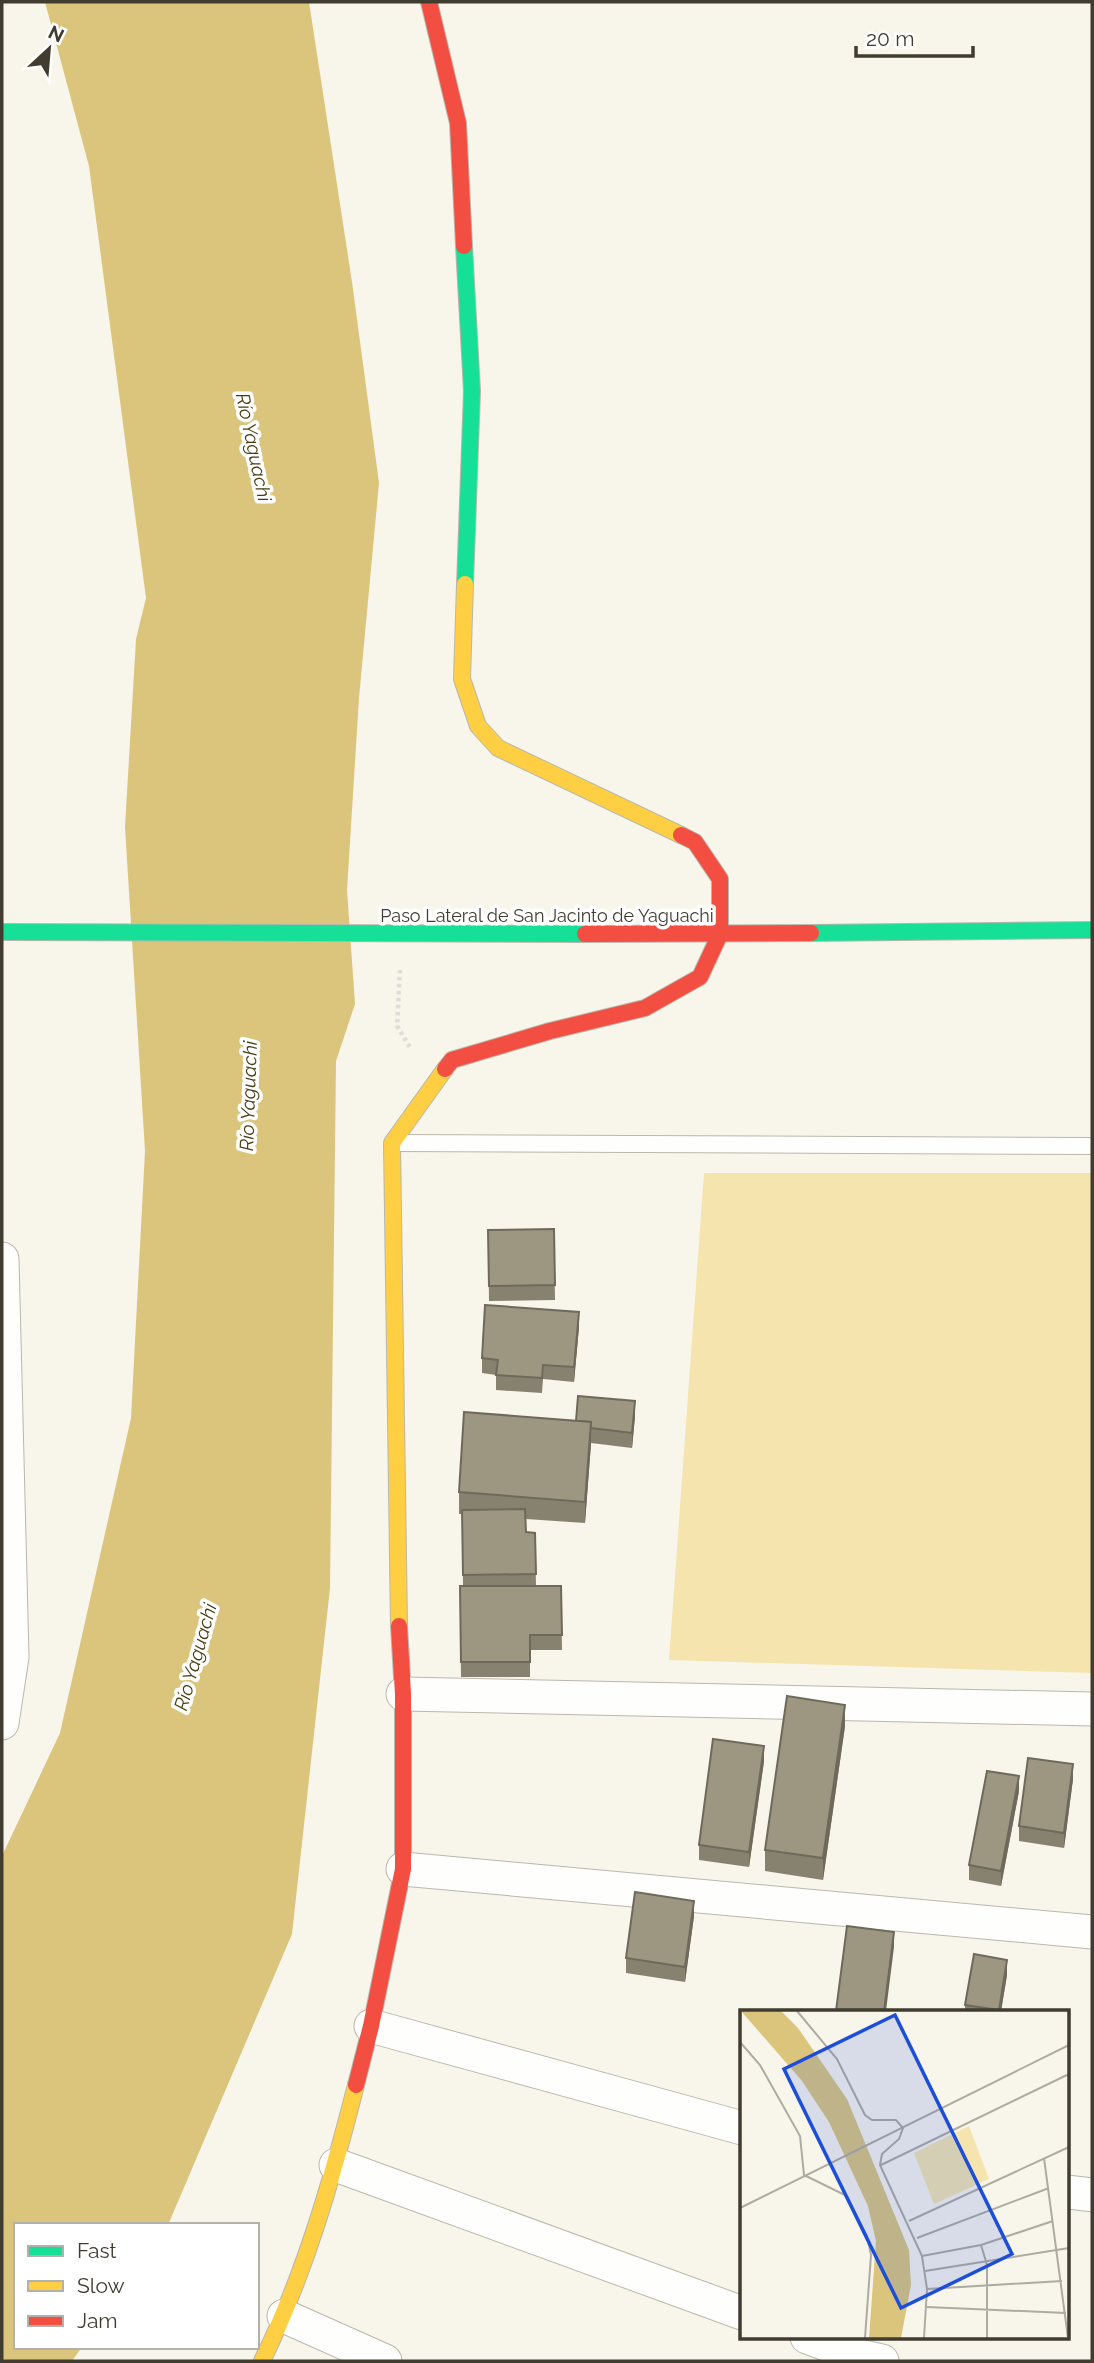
<svg xmlns="http://www.w3.org/2000/svg" width="1094" height="2363" viewBox="0 0 1094 2363" font-family="Raleway,sans-serif">
  <rect width="100%" height="100%" fill="#f8f5eb"/>
  <!-- green -->
  <path fill="#f5e4ae" d="M704,1173H1092V1673L669,1660Z"/>
  <!-- water -->
  <path fill="#dbc57c" d="M45,2H309L352,282L379,483L359,698L347,890L355,1004L336,1061L330,1588L292,1934L168,2225H16V2347H82L72,2361H2V1856L60,1733L131,1418L145,1151L125,827L136,639L146,598L89,166Z"/>
  <g fill="none" stroke-linecap="round" stroke-linejoin="round">
    <!-- lane casing -->
    <g stroke="#bab7ad" stroke-width="18">
      <path id="lane" d="M395,1143L1092,1146"/>
    </g>
    <!-- street casing -->
    <g stroke="#bab7ad" stroke-width="35">
      <g id="street">
        <path d="M2,1259L12,1657L2,1723"/>
        <path d="M403,1694L1092,1709"/>
        <path d="M403,1869L1092,1932"/>
        <path d="M371,2026L742,2128"/>
        <path d="M336,2165L742,2313"/>
        <path d="M1068,2192L1092,2195"/>
        <path d="M284,2316L385,2361"/>
        <path d="M807,2337L856,2355L882,2361"/>
      </g>
    </g>
    <!-- fast casing -->
    <g stroke="#bab7ad" stroke-width="18">
      <g id="fast">
        <path d="M464,246L472,391L465,584"/>
        <path d="M2,932L585,934"/>
        <path d="M811,933L1092,930"/>
      </g>
    </g>
    <!-- slow casing -->
    <g stroke="#bab7ad" stroke-width="18">
      <g id="slow">
        <path d="M465,584L462,679L478,726L498,748L681,835"/>
        <path d="M399,1626L392,1143L445,1069"/>
        <path d="M262,2361C305,2274 332,2179 356,2085"/>
      </g>
    </g>
    <!-- jam casing -->
    <g stroke="#bab7ad" stroke-width="18">
      <g id="jam">
        <path d="M429,2L458,123L464,246"/>
        <path d="M585,934L811,933"/>
        <path d="M445,1069L452,1060L550,1031L645,1008L700,977L720,934V879L695,842L681,835"/>
        <path d="M356,2085L371,2026L403,1869V1694L399,1626"/>
      </g>
    </g>
    <!-- path -->
    <path stroke="#deddda" stroke-width="4.5" stroke-dasharray="3.5 3.5" stroke-linecap="butt" d="M400,970L397,1026L411,1049"/>
    <!-- lane -->
    <use href="#lane" stroke="#fefefc" stroke-width="16"/>
    <!-- street -->
    <use href="#street" stroke="#fefefc" stroke-width="33"/>
    <!-- fast -->
    <use href="#fast" stroke="#16e098" stroke-width="16"/>
    <!-- slow -->
    <use href="#slow" stroke="#ffcf43" stroke-width="16"/>
    <!-- jam -->
    <use href="#jam" stroke="#f24e42" stroke-width="16"/>
  </g>
  <!-- wall -->
  <g fill="#878270">
    <path d="M554,1229L555,1300L489,1301L488,1230Z"/>
    <path d="M579,1327L574,1382L543,1379L542,1393L496,1390V1375L482,1373V1358Z"/>
    <path d="M635,1416L632,1448L591,1443L585,1523L526,1519V1532L535,1533L536,1586H561L562,1650H530V1677H461L460,1586H463L462,1514H459V1492L576,1421Z"/>
    <path d="M845,1726L823,1880L765,1871V1850Z"/>
    <path d="M764,1761L749,1867L699,1860V1845Z"/>
    <path d="M1073,1779L1064,1848L1019,1841V1826Z"/>
    <path d="M1019,1791L1001,1886L969,1880V1865Z"/>
    <path d="M694,1916L685,1982L626,1973V1958Z"/>
    <path d="M1007,1975L1001,2011H965V2005Z"/>
  </g>
  <!-- shaded-wall -->
  <g fill="#6e6a5b">
    <path d="M579,1312V1327L574,1382V1367Z"/>
    <path d="M635,1401V1416L632,1448V1433Z"/>
    <path d="M591,1422V1444L585,1523V1502Z"/>
    <path d="M845,1705V1726L823,1880V1858Z"/>
    <path d="M764,1746V1761L749,1867V1852Z"/>
    <path d="M1073,1764V1779L1064,1848V1833Z"/>
    <path d="M1019,1776V1791L1001,1886V1871Z"/>
    <path d="M694,1901V1916L685,1982V1967Z"/>
    <path d="M894,1932V1947L886,2011H884Z"/>
    <path d="M1007,1960V1975L1001,2011H999Z"/>
  </g>
  <!-- building -->
  <g fill="#9d9782" stroke="#6e6a5b" stroke-width="2">
    <path d="M554,1229L555,1285L489,1286L488,1230Z"/>
    <path d="M485,1305L579,1312L574,1367L543,1365L542,1378L496,1375L498,1360L482,1358Z"/>
    <path d="M578,1396L635,1401L632,1433L591,1428V1422L576,1421Z"/>
    <path d="M464,1412L591,1422L585,1502L459,1492Z"/>
    <path d="M525,1509L526,1532L535,1533L536,1574L463,1575L462,1510Z"/>
    <path d="M460,1586H561L562,1635H530V1662H461Z"/>
    <path d="M787,1696L845,1705L823,1858L765,1850Z"/>
    <path d="M713,1739L764,1746L749,1852L699,1845Z"/>
    <path d="M1028,1758L1073,1764L1064,1833L1019,1826Z"/>
    <path d="M987,1771L1019,1776L1001,1871L969,1865Z"/>
    <path d="M635,1892L694,1901L685,1967L626,1958Z"/>
    <path d="M847,1926L894,1932L884,2011H836Z"/>
    <path d="M974,1954L1007,1960L999,2010L965,2005Z"/>
  </g>
  <g text-anchor="middle" dominant-baseline="central" stroke-width="7" stroke-linejoin="round" paint-order="stroke">
    <!-- street labels -->
    <g font-size="18" fill="#403c30" stroke="#fff">
      <text x="547" y="915">Paso Lateral de San Jacinto de Yaguachi</text>
    </g>
    <!-- water labels -->
    <g font-size="19" font-style="italic" fill="#473b10" stroke="#fff">
      <text transform="translate(254 447) rotate(78)">Río Yaguachi</text>
      <text transform="translate(248 1096) rotate(-88)">Río Yaguachi</text>
      <text transform="translate(195 1657) rotate(-74)">Río Yaguachi</text>
    </g>
  </g>
  <!-- overview -->
  <g transform="translate(740 2010)">
    <rect width="329" height="329" fill="#f8f5eb"/>
    <path d="M229,116L249,169L194,194L174,143Z" fill="#f5e4ae"/>
    <path d="M1,1H41L58,18L107,89L169,240L171,275L161,328H129L136,231L128,196L89,112L62,71Z" fill="#dbc57c"/>
    <path fill="none" stroke="#aeaba0" stroke-width="2" d="M57,1L97,49L125,105L132,110H156L163,118L159,129L142,144L140,155L182,246L187,279L184,328M0,32L20,55L60,126L64,165L107,186L127,226L131,245L125,328M304,148L328,328M141,155L329,64M0,198L329,35M169,211L329,137M177,228L309,178M241,235L247,255V328M182,246L241,235L313,211M185,261L329,238M187,279L322,271M187,297L326,303"/>
    <path fill="#1d4ed8" fill-opacity="0.15" stroke="#1d4ed8" stroke-width="3.5" d="M155,5L272,244L161,298L44,59Z"/>
    <rect width="329" height="329" fill="none" stroke="#403c30" stroke-width="3.5"/>
  </g>
  <!-- border -->
  <rect width="1094" height="2363" fill="none" stroke="#403c30" stroke-width="7"/>
  <!-- legend -->
  <rect x="14" y="2223" width="245" height="126" fill="#ffffff" stroke="#b3b1ac" stroke-width="2"/>
  <rect x="28" y="2246" width="35" height="10" fill="#16e098" stroke="#b3b1ac" stroke-width="2"/>
  <text x="77" y="2258" font-size="21" fill="#403c30">Fast</text>
  <rect x="28" y="2281" width="35" height="10" fill="#ffcf43" stroke="#b3b1ac" stroke-width="2"/>
  <text x="77" y="2293" font-size="21" fill="#403c30">Slow</text>
  <rect x="28" y="2316" width="35" height="10" fill="#f24e42" stroke="#b3b1ac" stroke-width="2"/>
  <text x="77" y="2328" font-size="21" fill="#403c30">Jam</text>
  <!-- north arrow -->
  <g transform="translate(49 49) rotate(26)" stroke="#ffffff" stroke-width="5" paint-order="stroke">
  <path d="M0-5L12 26L0 18L-12 26Z" fill="#403c30"/>
  <text y="-10" font-size="19" font-weight="bold" text-anchor="middle" fill="#403c30">N</text>
  </g>
  <!-- scale -->
  <path d="M856 46v10h117v-10" fill="none" stroke="#403c30" stroke-width="3.5"/>
  <text x="866" y="46" font-size="21" fill="#403c30" stroke="#ffffff" stroke-width="5" paint-order="stroke">20 m</text>
</svg>
